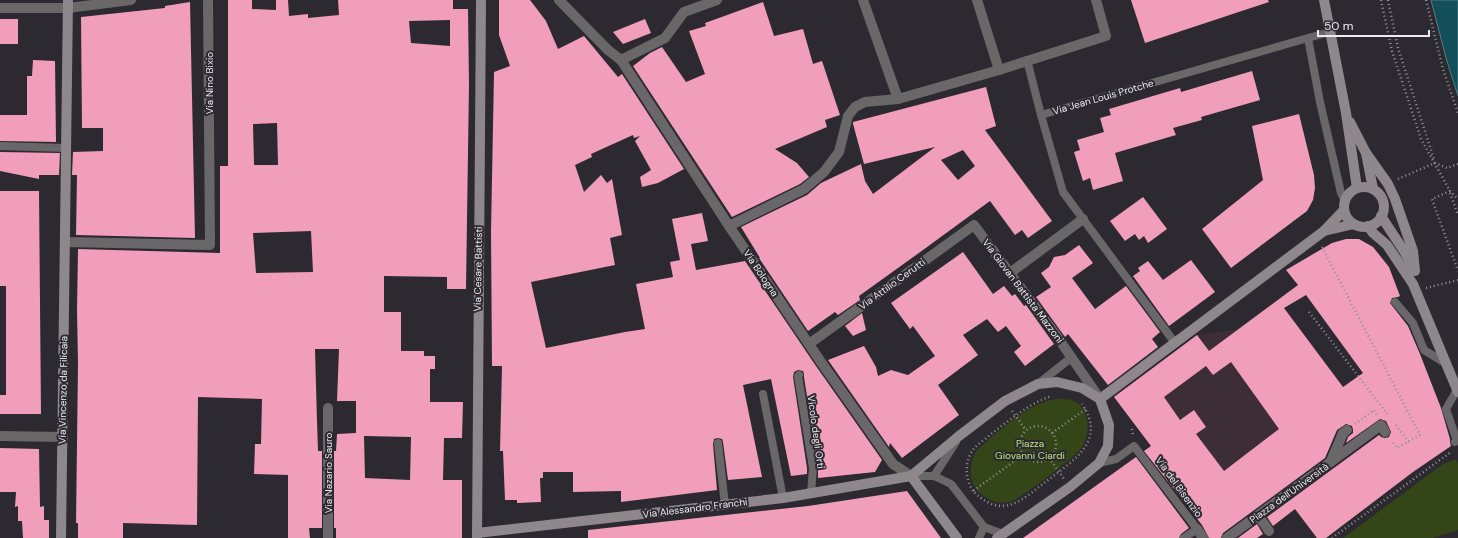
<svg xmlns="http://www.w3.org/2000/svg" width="1458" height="538" viewBox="0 0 1458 538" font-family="'DM Sans',sans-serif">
  <rect width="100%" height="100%" fill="#2d2930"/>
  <!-- education -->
  <path fill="#3d2d37" d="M1277,300L1343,387L1355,378L1372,399L1207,521L1114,396L1197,335L1239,329Z"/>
  <!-- green -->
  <g fill="#344517">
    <path d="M1056,399C1061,399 1068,399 1074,401C1090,409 1091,433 1082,447C1077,456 1020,499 1010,502C998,505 984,499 977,490C967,478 970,462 977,450C998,432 1027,403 1056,399Z"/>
    <path d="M1456,459L1458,464V530L1432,538H1343L1443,464Z"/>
  </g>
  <!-- water -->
  <path fill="#134f5a" stroke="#547e87" d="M1431,0H1458V96L1446,58Z"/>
  <!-- building -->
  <g fill="#f09eba" fill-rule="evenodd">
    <path d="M228,0H252V9L276,10V0H288L289,16L308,14V18L339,15L338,0H453V9H468L469,84L466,289H447V277L384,276V312H401V351H424V356H435V369H430V402H463L462,438H444L443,480H462V538H336V528H334V451H336L337,434L356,433V401H337L339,349H315L317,421L318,451H322V528H309L310,538H288V475L254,474L255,444H261L262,399L198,397L197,525L123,523V538H78V523H76L78,364L77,311L78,249L220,253V166H228ZM450,20V46L411,43L409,21ZM277,123L278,165H254L253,124ZM311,231L313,272L256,273L253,233ZM364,436L411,437L410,480L365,478Z"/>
    <path d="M499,0H530L546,21L558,49L584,36L618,77L622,74L684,169L658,183L642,187L640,177L651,170L635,141L640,136L634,138L633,135L591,154L592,157L575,165L584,192L601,175L607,183L612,179L622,235L610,238L615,265L531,282L546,348L625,332L645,329L636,284L673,277L670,262L680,260L672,219L702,213L708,241L691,244L696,270L745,261L816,366L882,460L875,472L818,478V467L804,377V374L803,371L798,370L794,372L793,377L807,468V474L791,476L771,379L743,385L762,477L728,480L723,442L722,439L718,438L714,439L713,444L717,490L621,502V491L573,492V472H543V478H540L541,502L517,503V500H505L503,451H500L502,366H492L491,231L494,72L510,66L499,35Z"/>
    <path d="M1131,0H1268L1269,2L1145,43Z"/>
    <path d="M190,2L195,238L76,235L77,175H72L73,152L103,151V128H82L81,17L165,8V6Z"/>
    <path d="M763,2L774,36L803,29L813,64L822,61L840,115L825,120L827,127L775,149L797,163L809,177L800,184L732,217L633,66L650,53L662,47L686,82L705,74L689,31L706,26L705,23Z"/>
    <rect x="0" y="19" width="18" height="25"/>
    <path d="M645,19L651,33L623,44L613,32Z"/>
    <path d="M33,60L55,61L56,142L0,141V115H27V76H32Z"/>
    <path d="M1252,71L1260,100L1201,117L1202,120L1173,128L1176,135L1115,153L1123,181L1093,190L1090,178L1083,181L1074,152L1080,150L1077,140L1104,132L1100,118L1111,115L1109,109L1180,88L1181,92Z"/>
    <path d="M986,87L996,126L985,130L1052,221L1028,238L1022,230L1015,235L990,201L923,250L859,296L860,300L838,315L835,312L808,331L759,258H760L741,227L807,195L821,183L861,164L865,181L873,194L935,147L864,164L853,124V122ZM963,150L975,166L958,180L941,160Z"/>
    <path d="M1299,114L1314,175L1315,188L1313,200L1307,211L1231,268L1202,229L1263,180L1252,126Z"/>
    <path d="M0,152L60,153L59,175H39V179L0,171Z"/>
    <path d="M0,191H39L41,414H0V395H6V286H0Z"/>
    <path d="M1143,197L1167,229L1148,243L1144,236L1139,240L1135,234L1125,241L1110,221Z"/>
    <path d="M1346,239H1359L1373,247L1389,267L1400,296L1398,297L1392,298L1390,303L1408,326L1420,354L1441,408L1450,439V442L1451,446L1413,472L1326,538H1317L1295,509L1273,526L1267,517L1379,435L1381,437L1385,438L1389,437L1391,432L1386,421L1380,419L1346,443L1348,437L1353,433V430L1352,426L1346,424L1337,430L1325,458L1223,533L1221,538H1209L1202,525L1144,451L1151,446L1114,397L1197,335L1209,351L1298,285L1286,270L1332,243ZM1306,295L1363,373L1343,387L1284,308ZM1231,362L1279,429L1224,471L1196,434L1206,427L1194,410L1180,420L1164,397L1206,366L1213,375Z"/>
    <path d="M1079,245L1093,263L1072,278L1095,309L1126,286L1160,332L1152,339L1158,347L1108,385L1068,334L1065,337L1036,297L1051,287L1041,273L1049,267L1054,257L1065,255Z"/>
    <path d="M963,252L993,294L1004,286L1012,296L1015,294L1024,306L1026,305L1054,344L1025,366L1014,352L1021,346L1006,326L998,332L987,319L963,335L978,355L938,385L959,415L902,458L890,443L889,447L828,360L864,346L876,367L878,376L891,370L908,375L935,356L913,326L910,329L891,303Z"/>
    <path d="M1191,260L1215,292L1169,326L1133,276L1140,271L1138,268L1148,261L1163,280Z"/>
    <path d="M862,313L866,330L853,336L845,326Z"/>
    <path d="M0,448L39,449L40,507L44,506V520H49V538H23L22,521H18V506L15,507L16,492H0Z"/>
    <path d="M1136,457L1189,528L1181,534L1179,538H1023Z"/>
    <path d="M907,491L941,538H588V530L808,506Z"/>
    <path d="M1257,524L1263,534L1257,538H1238Z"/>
  </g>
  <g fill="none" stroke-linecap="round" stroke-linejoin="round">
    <!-- path -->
    <g stroke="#939196" stroke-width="2.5" stroke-dasharray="1 3" stroke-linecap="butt">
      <path d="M1381,0L1392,51L1421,139L1450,191L1458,199"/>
      <path d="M1388,0L1398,48L1434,159"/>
      <path d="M1426,0L1443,69L1458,113"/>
      <path d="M1398,179L1435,163L1447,168L1458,164"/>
      <path d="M1450,191L1432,199L1458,271"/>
      <path d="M1450,193L1458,215"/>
      <path d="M1322,247L1420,435L1397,448L1392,441"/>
      <path d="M1426,288L1458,280"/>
      <path d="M1309,312L1388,415"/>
      <path d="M1012,411L1026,430"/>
      <path d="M1355,424L1374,410L1377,415"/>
      <path d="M1396,425L1409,442"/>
      <circle cx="1038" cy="444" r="18"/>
      <path d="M1132,429L1133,435"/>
      <path d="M1052,433L1086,409"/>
      <path d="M1023,455L973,491C981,499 991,506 1002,506C1019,505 1032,492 1044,483C1071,462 1108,442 1082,404"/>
      <path d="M1049,458L1064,479"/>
      <path d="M973,491C966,479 964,466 971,453C975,445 985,440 991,434C1010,420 1029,403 1052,396"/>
      <path d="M1332,538L1451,452"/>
    </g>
    <!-- lane -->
    <g stroke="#6a6769" stroke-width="8">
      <path d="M1330,32L1308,38L1320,102L1341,193L1345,201"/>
      <path d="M1027,60L1041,115"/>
      <path d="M0,146L66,148"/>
      <path d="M1395,302L1413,323L1424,350L1445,363"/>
      <path d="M1175,343L1063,192L1041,115L1308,38"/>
      <path d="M799,375L798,376L813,468L811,493"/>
      <path d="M1038,384L1072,357"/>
      <path d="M763,394L783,498"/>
      <path d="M1455,442L1457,441L1446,409L1457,390"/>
      <path d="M718,443L725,505"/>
      <path d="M1099,463L1116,459L1134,446L1197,529L1184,538"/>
      <path d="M911,476H934L951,484L984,527L1003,534"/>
      <path d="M934,476L956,442"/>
      <path d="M979,538L984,527"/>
    </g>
    <!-- street -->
    <g stroke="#6a6769" stroke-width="10">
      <path d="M559,0L608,50L621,60L729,226L821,362L893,464L911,476"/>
      <path d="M863,0L898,99L999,70L1106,36L1096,0"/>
      <path d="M977,0L999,70"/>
      <path d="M0,8H68L131,0"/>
      <path d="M621,60L665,38L684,12L717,0"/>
      <path d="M729,226L804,189L824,172L839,152L848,116L855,107L865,102L898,99"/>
      <path d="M65,242L210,245L208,0"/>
      <path d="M1010,273L1083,219"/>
      <path d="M809,344L974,225L1056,335L1100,399"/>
      <path d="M0,436L63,437"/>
      <path d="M1331,461L1343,433L1347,430"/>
      <path d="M1258,515L1269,531"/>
      <path d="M1197,529L1203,538"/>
      <path d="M328,538V408"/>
      <path d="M1227,538L1381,425L1385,432"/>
    </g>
    <!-- secondary -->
    <g stroke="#8e888c" stroke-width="10">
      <path d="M1324,0L1346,113L1357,188"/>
      <path d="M1350,122L1366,153L1373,189"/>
      <path d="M1366,153L1388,184L1395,199L1413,251L1415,271"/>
      <circle cx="1364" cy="207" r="20"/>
      <path d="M1381,216L1404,251L1413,268"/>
      <path d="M1368,226L1373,233L1387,245L1413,284L1458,392"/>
      <path d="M1324,231L1354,224"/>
      <path d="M1100,399L1324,231L1344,210"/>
      <path d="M911,476L957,538"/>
      <path d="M477,533L783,498L911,476L959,436L1005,401L1038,384L1057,382L1082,388L1100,399L1109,425L1108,446L1099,463L1070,487L997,538"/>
      <path d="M61,538L68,0"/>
      <path d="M477,538L481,0"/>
    </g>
  </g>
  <g text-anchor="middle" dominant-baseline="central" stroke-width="4" stroke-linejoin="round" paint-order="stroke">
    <!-- street labels -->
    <g font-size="10" fill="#edebf0" stroke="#2d2930">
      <text transform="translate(209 83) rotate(-90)">Via Nino Bixio</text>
      <text transform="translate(1103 97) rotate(-16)">Via Jean Louis Protche</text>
      <text transform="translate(478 269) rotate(-89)">Via Cesare Battisti</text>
      <text transform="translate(761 273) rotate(56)">Via Bologna</text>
      <text transform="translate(892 284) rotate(-36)">Via Attilio Cerutti</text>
      <text transform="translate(1023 291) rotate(53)">Via Giovan Battista Mazzoni</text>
      <text transform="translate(63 390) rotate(-89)">Via Vincenzo da Filicaia</text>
      <text transform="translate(816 432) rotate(82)">Vicolo degli Orti</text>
      <text transform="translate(328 473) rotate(-90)">Via Nazario Sauro</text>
      <text transform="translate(1179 487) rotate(54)">Via del Bisenzio</text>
      <text transform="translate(1289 493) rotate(-36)">Piazza dell'Università</text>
      <text transform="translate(695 508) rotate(-7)">Via Alessandro Franchi</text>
    </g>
    <!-- park labels -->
    <g font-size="10" fill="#bbe381" stroke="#2d2930">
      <text x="1030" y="443">Piazza<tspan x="1030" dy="12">Giovanni Ciardi</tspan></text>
    </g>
  </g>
  <!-- scale -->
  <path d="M1318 30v6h111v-6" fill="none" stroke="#edebf0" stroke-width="2"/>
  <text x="1324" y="30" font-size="12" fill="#edebf0" stroke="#2d2930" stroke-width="3" paint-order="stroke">50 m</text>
</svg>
